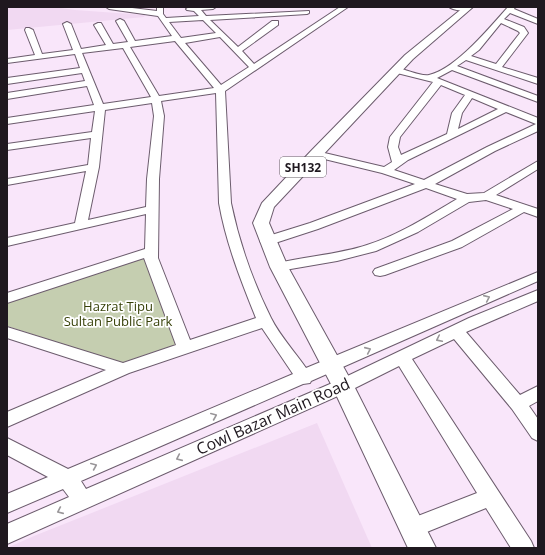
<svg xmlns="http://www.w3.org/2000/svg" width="545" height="555" viewBox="0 0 545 555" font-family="'Open Sans',sans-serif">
  <rect width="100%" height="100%" fill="#f9e6fa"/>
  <!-- built -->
  <g fill="#f1d9f2">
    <path d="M7,7H54L75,10L145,15L144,17L7,30Z"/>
    <path d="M317,423L372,548H7L34,536Z"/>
  </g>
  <!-- green -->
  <path fill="#c5ceb0" d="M146,256L178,344L121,363L7,326V303Z"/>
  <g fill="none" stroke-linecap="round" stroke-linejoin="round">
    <!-- minor casing -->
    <g stroke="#6c5c6d" stroke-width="2">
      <g id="minor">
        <path d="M106,7H124L157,11V7H163V14L166,18L199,16L194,11L187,10L186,9L189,7H216L213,9L201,10L206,16L309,11V13L307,14L210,20L238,47L272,21H278V25L242,51L254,64L340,7H348L225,91L231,203C239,242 253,282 271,318C280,336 295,352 306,368L538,272V281L311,381L310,383L303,384L81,481L86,489L337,381L469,318L538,290V301L466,332L520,395L538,386V401L529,406L538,419V441L532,438L512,409L454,339L412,359L531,541L534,548H511L486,508L412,538L405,535L402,528L405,521L477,493L399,366L349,391L7,544V524L69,497L63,489L7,513V494L48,477L7,455V438L68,469L293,374L262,328L129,373L7,427V412L106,370L7,338V327L123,363L176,345L144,258L7,303V293L145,249L146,214L7,246V238L75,223L86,171L7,185V179L88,165L91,138L7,150V144L92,132L95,111L7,124V118L94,105L87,86L7,99V93L85,81L82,73L7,84V78L80,68L75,54L7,63V59L35,55L25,30L26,28H29L33,30L42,54L73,50L63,24L67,22L71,24L81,49L106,45L94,25L98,23H101L113,44L128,42L116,21L120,19L124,21L135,41L172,36L158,16L109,9ZM203,20L216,33L181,38L169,22ZM220,37L249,67L221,85L185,43ZM175,41L214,88L159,96L130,47ZM123,48L151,97L103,104L82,53ZM216,93L219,203C226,243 241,281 256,318L190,340L158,258L159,179L164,116L161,101ZM152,103L154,116L147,179L146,207L88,220L99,167L105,110Z"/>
        <path d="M449,7H466L469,9C465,12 453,10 449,7Z"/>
        <path d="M508,7H515L514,9L538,19V24L510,13L504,19L524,27L528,33L502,67L538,78V84L466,60L457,66L538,96V102L452,70L437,78L538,118V131L495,151L435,184L467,194L484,193L538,161V169L496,195L538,209V217L524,212L462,247L385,275L380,276L375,275L373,272L375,269L452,241L513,209L486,200L469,202L418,232L376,251L337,261L279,271L274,270L272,267L274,264C305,256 337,255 367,245C399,235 428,216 457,199L426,188L318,229L272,244H262L260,241L262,238L310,223L415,184L382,173L312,156L311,154L316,151L384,167L392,162L388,147L390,137L433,82L393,72L392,70L393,68L396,67C403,69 423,77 429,75C456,69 490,27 508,7ZM501,23L518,31L520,33L496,64L471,56L479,50ZM441,85L465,95L452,113L447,134L401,155L398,147L400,137ZM472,98L498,109L458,129L462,113ZM506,112L536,124L487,147L424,180L394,170L408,160Z"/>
      </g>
    </g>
    <!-- major casing -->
    <g stroke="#6c5c6d" stroke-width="2">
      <path id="major" d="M464,7H473L413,59L274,207L269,223L288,267L354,386L436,548H408L332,386L270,267L253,223L262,203L311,151L405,55Z"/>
    </g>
    <!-- minor -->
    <use href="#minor" fill="#fff" fill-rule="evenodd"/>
    <!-- major -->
    <use href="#major" fill="#fff" fill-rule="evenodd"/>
  </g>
  <!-- one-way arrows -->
  <defs><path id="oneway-chevron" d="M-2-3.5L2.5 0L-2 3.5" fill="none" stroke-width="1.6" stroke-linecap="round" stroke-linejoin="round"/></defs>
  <g stroke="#9a979a">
    <use href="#oneway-chevron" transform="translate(487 298) rotate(-24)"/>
    <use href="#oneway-chevron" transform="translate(439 339) rotate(154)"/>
    <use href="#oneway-chevron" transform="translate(368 350) rotate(-24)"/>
    <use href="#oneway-chevron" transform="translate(214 416) rotate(-23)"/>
    <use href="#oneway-chevron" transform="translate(179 458) rotate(156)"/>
    <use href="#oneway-chevron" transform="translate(94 466) rotate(-23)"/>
    <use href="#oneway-chevron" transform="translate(60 511) rotate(156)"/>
  </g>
  <g text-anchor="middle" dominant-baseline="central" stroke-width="3.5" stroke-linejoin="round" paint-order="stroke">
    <!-- shield labels -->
    <rect fill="#fff" stroke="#625d62" stroke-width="1" x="280" y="157" width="46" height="20" rx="3"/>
    <g font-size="12" font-weight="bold" fill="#1f181f">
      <text x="303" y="167">SH132</text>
    </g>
    <!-- park labels -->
    <g font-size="13" fill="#364007" stroke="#fff">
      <text x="118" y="306">Hazrat Tipu<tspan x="118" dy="15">Sultan Public Park</tspan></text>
    </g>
    <!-- near-street labels -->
    <g font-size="16" fill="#1f181f" stroke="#fff">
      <text transform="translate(273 416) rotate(-24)">Cowl Bazar Main Road</text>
    </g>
  </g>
  <!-- border -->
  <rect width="545" height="555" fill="none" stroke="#1f181f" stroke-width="16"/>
</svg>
